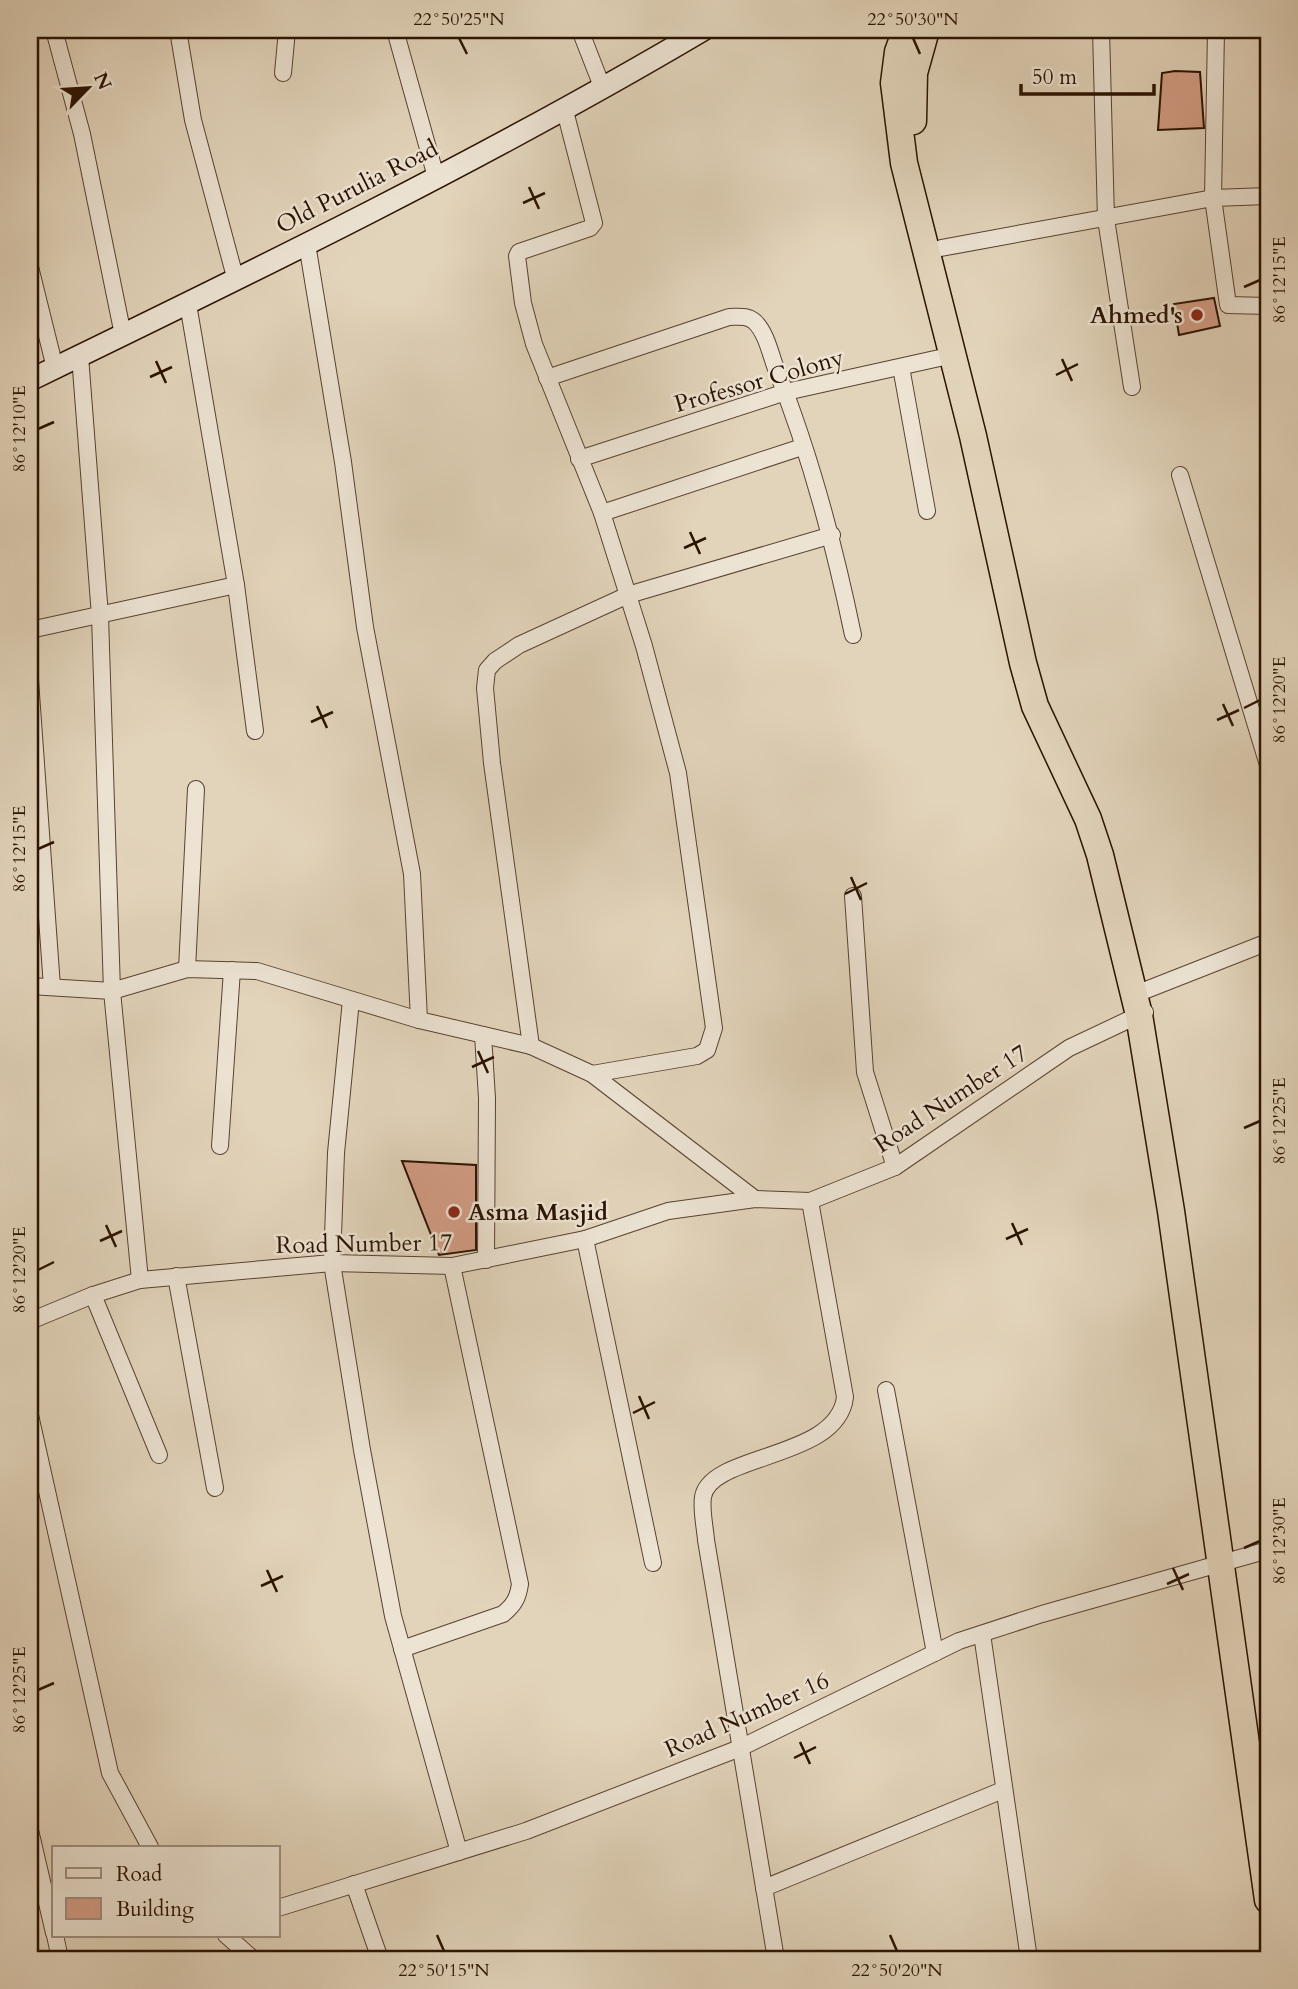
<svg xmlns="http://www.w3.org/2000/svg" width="1298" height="1989" viewBox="0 0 1298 1989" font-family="Cardo,serif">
  <rect width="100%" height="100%" fill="#e2d4bb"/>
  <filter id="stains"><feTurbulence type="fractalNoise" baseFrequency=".00286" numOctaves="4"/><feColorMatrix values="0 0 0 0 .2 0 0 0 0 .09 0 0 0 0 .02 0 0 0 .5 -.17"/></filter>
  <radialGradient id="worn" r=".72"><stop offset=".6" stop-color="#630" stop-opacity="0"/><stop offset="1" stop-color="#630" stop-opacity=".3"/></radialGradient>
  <!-- building -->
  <g fill="#d59e87" stroke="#2a1200" stroke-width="2">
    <path d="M1175,71L1200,72L1204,128L1158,130L1162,73Z"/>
    <path d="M1214,298L1220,326L1179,335L1174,304Z"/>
    <path d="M402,1161L476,1165V1250L439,1255Z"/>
  </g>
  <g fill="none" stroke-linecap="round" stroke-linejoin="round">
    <!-- minor casing -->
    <g stroke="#58422f" stroke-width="18">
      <g id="minor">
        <path d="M54,30L82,134L123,335"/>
        <path d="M178,30L193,120L235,277"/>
        <path d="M395,30L436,177"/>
        <path d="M580,30L603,89"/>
        <path d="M1101,30L1106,219L1132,387"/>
        <path d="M283,73L287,30"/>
        <path d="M565,111L594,223L590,228L519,252L517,256L523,303L534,344L602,513L644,646L678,773L714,1028L707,1050L697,1056L592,1074"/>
        <path d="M1268,196L1213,198L1228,305L1268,306"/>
        <path d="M307,244L343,462L365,627L412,874L419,1020"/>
        <path d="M941,248L1213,198L1216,30"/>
        <path d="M30,267L55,368"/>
        <path d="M80,356L100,616L112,991L140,1280"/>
        <path d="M901,367L927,511"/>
        <path d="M547,378L729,317C739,317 747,315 755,322C766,333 770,352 775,366C810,453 834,543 853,635"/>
        <path d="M579,459L786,392L953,355"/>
        <path d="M1180,475L1268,765"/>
        <path d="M602,513L802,447"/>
        <path d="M236,585L255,731"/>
        <path d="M30,630L236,585L188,304"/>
        <path d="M30,680L52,987"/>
        <path d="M853,896L865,1072L895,1167"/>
        <path d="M187,969L196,789"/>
        <path d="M30,986L112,991L187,969L257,971L419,1020L531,1046L592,1074L755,1199"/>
        <path d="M1146,990L1268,942"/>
        <path d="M351,1000L336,1153L332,1263L362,1450L393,1616L459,1852"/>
        <path d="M483,1035L487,1098L486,1260"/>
        <path d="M531,1046L492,763L485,688L487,670L495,661L519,645L628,595L832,535"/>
        <path d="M220,1146L232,970"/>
        <path d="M585,1239L653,1563"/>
        <path d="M176,1276L215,1488"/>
        <path d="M93,1295L159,1455"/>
        <path d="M30,1321L93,1295L140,1280L332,1263L452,1266L585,1239L668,1211L755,1199L810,1201L895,1167L1069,1048L1145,1012"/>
        <path d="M886,1390L935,1653"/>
        <path d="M30,1415L110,1773L150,1847"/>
        <path d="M982,1634L1029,1959"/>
        <path d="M402,1649L503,1614C514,1605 518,1598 520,1584L452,1266"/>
        <path d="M30,1830L54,1933"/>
        <path d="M354,1884L380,1959"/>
        <path d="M764,1888L1003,1790"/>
        <path d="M278,1908L526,1831L740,1748L959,1641L1042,1614L1268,1550"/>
        <path d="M55,1935L60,1959"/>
        <path d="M226,1935L253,1959"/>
        <path d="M776,1959L706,1540C705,1527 701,1510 703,1497C710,1453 838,1460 845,1397L810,1201"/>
      </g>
    </g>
    <!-- secondary casing -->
    <g stroke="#2a1200" stroke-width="24">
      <path id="secondary" d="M30,380C257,270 485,159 703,30"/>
    </g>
    <!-- trunk casing -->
    <g stroke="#2a1200" stroke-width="29">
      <g id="trunk">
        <path d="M906,30L898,52L894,83L904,163L973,436L1023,663L1035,706L1088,819L1100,855L1139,1015L1171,1211L1268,1900"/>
        <path d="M913,121L914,73L926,30"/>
      </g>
    </g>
    <!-- minor -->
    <use href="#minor" stroke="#ece3d3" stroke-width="16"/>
    <!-- secondary -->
    <use href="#secondary" stroke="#ece3d3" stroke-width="21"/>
    <!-- trunk -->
    <use href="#trunk" stroke="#e2d4bb" stroke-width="26"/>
  </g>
  <!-- ticks -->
  <path fill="none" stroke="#2a1200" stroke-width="2.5" d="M459,38L467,54M913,38L920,54M529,187L539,209M523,203L545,193M1244,287L1260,280M1062,359L1072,381M156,361L166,383M1056,375L1078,364M150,377L172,367M38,429L54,422M690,532L700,554M684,548L706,538M1223,704L1233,726M317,706L327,728M1244,708L1260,700M1217,720L1239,710M311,722L333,712M38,849L54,842M851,877L861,900M845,894L867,883M478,1051L488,1073M472,1067L494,1057M1244,1128L1260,1121M1012,1223L1022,1245M106,1225L116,1247M1006,1239L1028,1229M100,1241L122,1231M38,1270L54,1262M639,1396L649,1419M633,1413L655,1402M1244,1548L1260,1541M1173,1568L1183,1590M267,1570L277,1592M1167,1584L1189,1574M261,1586L283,1576M38,1690L54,1683M800,1742L810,1764M794,1758L816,1747M437,1935L444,1951M890,1935L897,1951"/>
  <!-- markers -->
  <g fill="#8f2418" stroke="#ece3d3" stroke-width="2.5">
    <circle cx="1197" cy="315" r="7"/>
    <circle cx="454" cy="1212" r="7"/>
  </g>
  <g text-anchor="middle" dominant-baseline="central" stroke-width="5" stroke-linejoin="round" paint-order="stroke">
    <!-- street labels -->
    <g font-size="24" fill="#2a1200" stroke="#ece3d3">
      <text transform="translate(357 187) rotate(-27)">Old Purulia Road</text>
      <text transform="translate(759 381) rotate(-16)">Professor Colony</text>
      <text transform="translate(951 1099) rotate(-33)">Road Number 17</text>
      <text transform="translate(364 1244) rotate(-1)">Road Number 17</text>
      <text transform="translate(747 1715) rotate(-24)">Road Number 16</text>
    </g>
    <!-- poi labels -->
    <g font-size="24" font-weight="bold" fill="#2a1200" stroke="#ece3d3" text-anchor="end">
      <text x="1183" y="315">Ahmed's</text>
      <text x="468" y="1212" text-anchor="start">Asma Masjid</text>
    </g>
  </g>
  <!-- margin -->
  <rect width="1298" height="1989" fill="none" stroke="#e2d4bb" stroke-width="77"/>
  <!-- legend -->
  <rect x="52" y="1846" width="228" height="91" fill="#ece3d3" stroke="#9e8f7f" stroke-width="2"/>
  <rect x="66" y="1868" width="35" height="10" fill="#ece3d3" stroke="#9e8f7f" stroke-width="2"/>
  <text x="116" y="1881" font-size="21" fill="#2a1200">Road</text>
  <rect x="66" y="1898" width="35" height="21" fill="#d59e87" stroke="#9e8f7f" stroke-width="2"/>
  <text x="116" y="1916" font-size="21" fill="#2a1200">Building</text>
  <!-- north arrow -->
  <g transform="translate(88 88) rotate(65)" stroke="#ece3d3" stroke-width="5" paint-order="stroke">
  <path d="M0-5L12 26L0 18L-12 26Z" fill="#2a1200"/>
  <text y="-10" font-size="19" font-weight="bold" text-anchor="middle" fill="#2a1200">N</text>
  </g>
  <!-- scale -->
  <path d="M1021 84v10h133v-10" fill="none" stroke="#2a1200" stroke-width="3.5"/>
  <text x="1032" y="84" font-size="21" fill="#2a1200" stroke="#ece3d3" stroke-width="5" paint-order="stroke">50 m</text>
  <rect x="38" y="38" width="1222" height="1913" fill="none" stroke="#2a1200" stroke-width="2.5"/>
  <g font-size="18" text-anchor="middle" fill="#2a1200">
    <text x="459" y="25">22°50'25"N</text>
    <text x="913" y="25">22°50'30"N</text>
    <text transform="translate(1279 280) rotate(-90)" y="6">86°12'15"E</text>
    <text transform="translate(19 429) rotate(-90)" y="6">86°12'10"E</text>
    <text transform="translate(1279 700) rotate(-90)" y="6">86°12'20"E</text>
    <text transform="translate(19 849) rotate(-90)" y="6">86°12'15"E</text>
    <text transform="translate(1279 1121) rotate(-90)" y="6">86°12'25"E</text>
    <text transform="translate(19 1270) rotate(-90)" y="6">86°12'20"E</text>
    <text transform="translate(1279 1541) rotate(-90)" y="6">86°12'30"E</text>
    <text transform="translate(19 1690) rotate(-90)" y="6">86°12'25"E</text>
    <text x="444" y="1976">22°50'15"N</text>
    <text x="897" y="1976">22°50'20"N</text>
  </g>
  <rect width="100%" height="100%" filter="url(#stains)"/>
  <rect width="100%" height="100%" fill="url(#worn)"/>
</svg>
